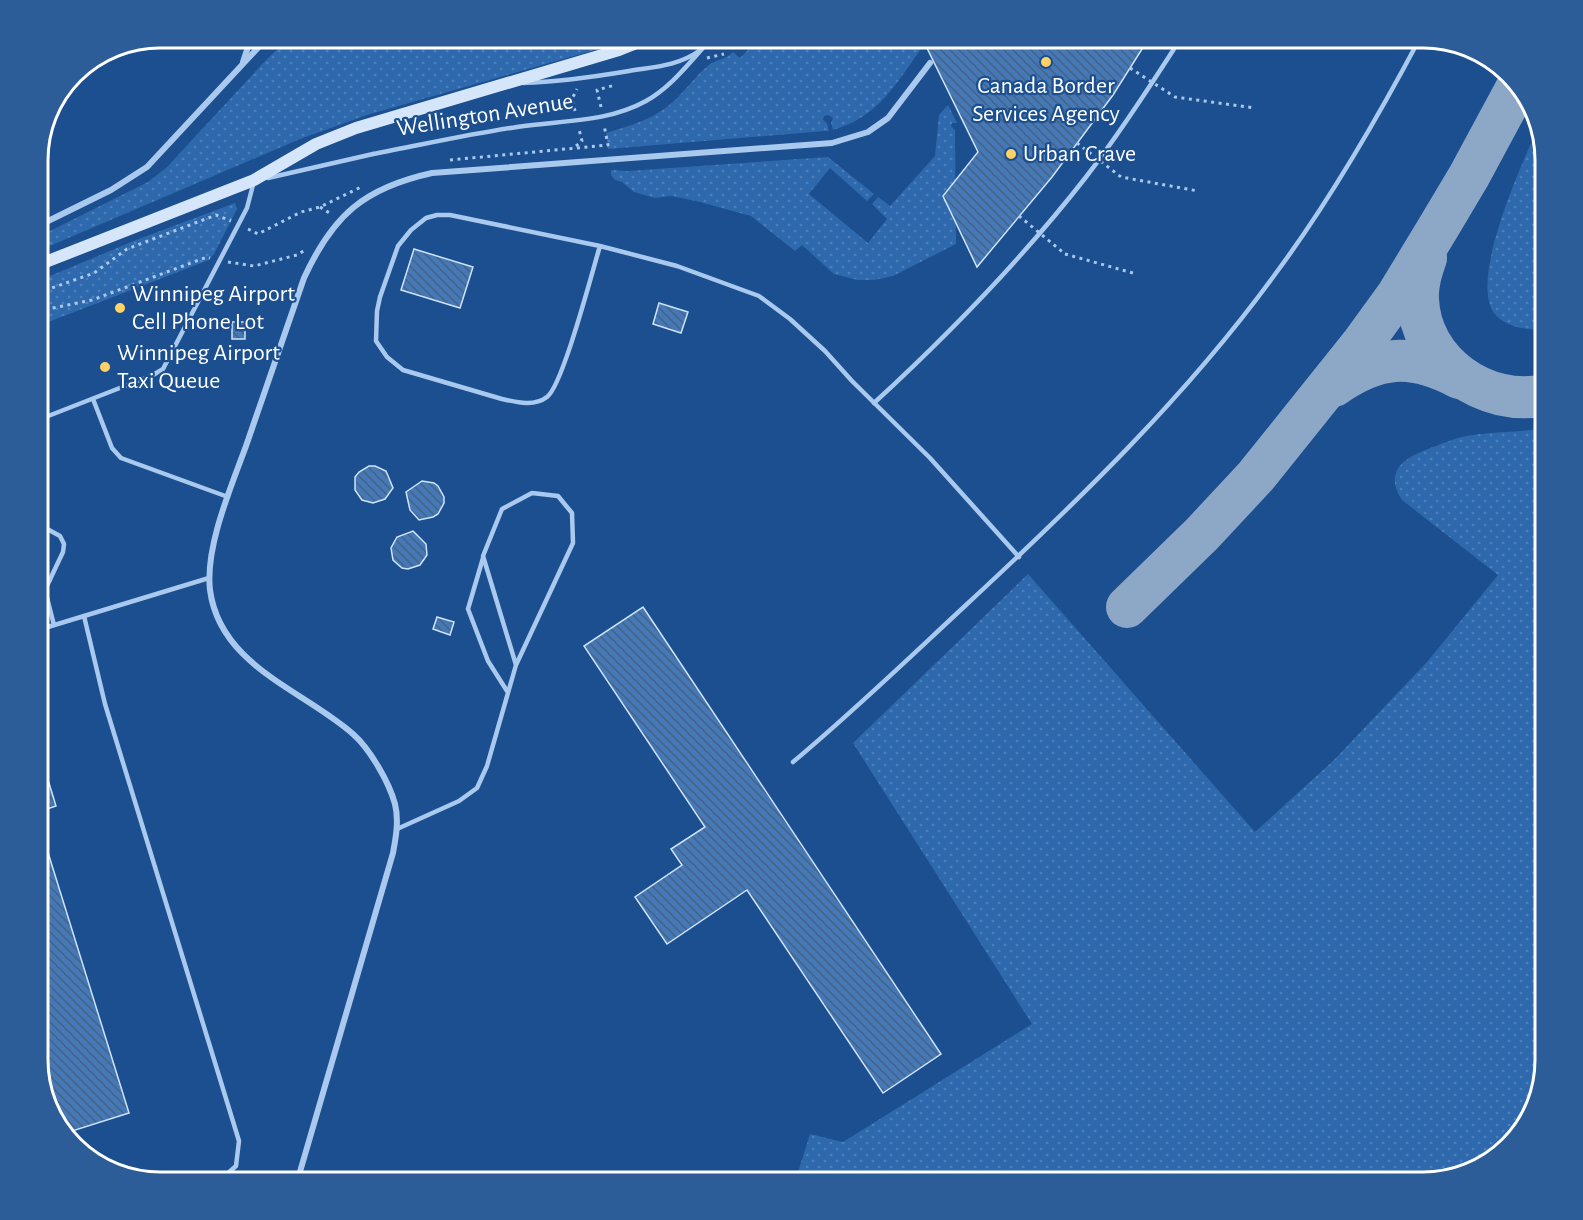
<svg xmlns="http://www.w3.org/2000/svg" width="1583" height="1220" viewBox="0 0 1583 1220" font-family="'Alegreya Sans',sans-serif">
  <defs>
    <pattern id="grass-dots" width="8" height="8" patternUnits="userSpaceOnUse" patternTransform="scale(1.5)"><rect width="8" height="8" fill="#2e69ad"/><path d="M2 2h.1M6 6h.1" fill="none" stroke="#4d80b9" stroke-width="1.8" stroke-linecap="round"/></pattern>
    <pattern id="building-back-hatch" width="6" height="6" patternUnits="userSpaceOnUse" patternTransform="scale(1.5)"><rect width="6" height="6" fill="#4478b7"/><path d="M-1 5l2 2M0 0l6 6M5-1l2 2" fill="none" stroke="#486282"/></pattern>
  </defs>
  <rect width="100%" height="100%" fill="#1b4f8f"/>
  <!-- grass -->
  <g fill="url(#grass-dots)">
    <path d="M290,38H632L623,42L367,115L300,139L38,251V237L148,182L166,168L268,58Z"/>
    <path d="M760,38H772L777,43L783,38H916L921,49C896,84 878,117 833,130L831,123L833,118L828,115L824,116L823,120L827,123L829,131H825L608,149L606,133C630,126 654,119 673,102C686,90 696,75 709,65C717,59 727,59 733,52L740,58Z"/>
    <path d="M948,105L957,123H952L951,126L955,130L956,244L893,276L874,280H858L834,274L802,245L795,251L751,216L696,201L671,196L655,198L634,192L622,182L615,180L611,175V170L628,171L828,157L874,194L867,201L830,168L809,194L868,243L887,219L872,204L878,197L890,206L935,156L939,115Z"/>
    <path d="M1538,128L1545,160V330C1529,330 1505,328 1494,313C1469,279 1522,163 1538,128Z"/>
    <path d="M235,203L237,209L214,254L209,260L38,326V281L136,240Z"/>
    <path d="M1545,428V1060L1520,1135L1477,1170L1423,1182H795L810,1134L843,1142L1032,1024L853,743L1028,574L1255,832L1334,760L1427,662L1498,575L1402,500C1381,468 1410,455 1436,446C1444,443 1453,439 1462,437C1489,431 1518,433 1545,428Z"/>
  </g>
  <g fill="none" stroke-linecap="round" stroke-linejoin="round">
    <!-- taxiway -->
    <g stroke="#8da7c7" stroke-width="42">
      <path d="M1426,258C1421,272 1417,285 1418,299C1420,363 1486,408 1545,395"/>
      <path d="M1334,386C1378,355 1412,353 1459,378"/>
      <path d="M1127,607L1202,534L1256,476L1361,345L1398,294L1438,228L1469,176L1517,87"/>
    </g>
  </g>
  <!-- building -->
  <g fill="url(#building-back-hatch)" stroke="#cfe3fa" stroke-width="1.5">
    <path d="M922,38H1149L1113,95L1052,177L977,267L943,196L978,152Z"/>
    <path d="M414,249L473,267L460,308L401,290Z"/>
    <path d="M659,303L688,312L681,333L653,324Z"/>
    <rect x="232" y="322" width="13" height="17"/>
    <path d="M369,466H375L386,471L393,488L385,499L373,503L362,500L355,490V477L359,472Z"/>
    <path d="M422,481L434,483L438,486L444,497V503L438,514L433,517L419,520L410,510L406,492Z"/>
    <path d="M413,531L426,544L427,555L420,565L408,569L402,568L393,560L391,548L397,537Z"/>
    <path d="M643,607L941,1054L883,1093L747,890L667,944L635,897L682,865L671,849L705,827L584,646Z"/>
    <path d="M437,617L454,622L450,635L433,629Z"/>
    <path d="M38,757H41L56,806L38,812Z"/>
    <path d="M38,830H41L129,1113L66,1133L50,1114L38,1067Z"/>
  </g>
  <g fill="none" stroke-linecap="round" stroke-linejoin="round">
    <!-- path -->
    <g stroke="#a9c9ee" stroke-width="3" stroke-dasharray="3 4.5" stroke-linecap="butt">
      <path d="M707,58L724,54"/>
      <path d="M601,107L597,90L615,85"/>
      <path d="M575,111L572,99L577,89"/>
      <path d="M576,146L582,141L579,129"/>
      <path d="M450,160L608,145L604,125"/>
      <path d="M320,207L331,214"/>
      <path d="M248,229L258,234L301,212L320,207L363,186"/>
      <path d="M1065,254L1133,273"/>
      <path d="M228,262L254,266L297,255L305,250"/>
      <path d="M38,293L94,273L127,249L216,215L231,221"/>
      <path d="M38,311L92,300L207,257L210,258"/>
    </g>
    <!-- service -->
    <g stroke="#a9c9ee" stroke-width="4.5">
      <path d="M523,83C559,82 593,77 629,71C653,67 678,66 699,51"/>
      <path d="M268,178L373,154"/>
      <path d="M600,246C592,272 563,385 547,397C534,407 516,402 502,399L403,370L387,357L376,341L377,311L380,297L398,246L411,230L426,218L437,215H450L600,246L677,266L759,296L790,319L825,351L852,381L930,458L1019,557"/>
      <path d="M93,399L112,448L121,458L228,497"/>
      <path d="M874,403C950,333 1022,259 1086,177C1120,133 1151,85 1181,38"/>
      <path d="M38,420L153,375L163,369L247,208L254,181"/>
      <path d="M38,524L60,536L64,544L63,552L45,590L54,625"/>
      <path d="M483,558L468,609L488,661L507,691"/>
      <path d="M38,574L50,580"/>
      <path d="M84,616L105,704L239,1141L236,1166L218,1182"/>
      <path d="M38,630L209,578"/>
      <path d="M793,762C853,712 909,658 966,605C1077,502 1186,397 1276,273C1331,199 1377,119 1420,38"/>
      <path d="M397,829L459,801L477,788L487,766L516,665L573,543L572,513L558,496L532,493L502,509L483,556L516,665"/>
    </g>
    <!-- minor -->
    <g stroke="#a9c9ee" stroke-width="6">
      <path d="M243,62L251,38"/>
      <path d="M38,226L111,190L147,167L267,38"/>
      <path d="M297,1182L393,853C396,837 399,820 395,804C389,782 370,749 353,734C303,690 220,666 210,590C205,547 231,487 246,446C265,390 285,334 304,278C333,215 364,188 432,173L832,143L868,132L888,118L930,63"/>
    </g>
    <!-- secondary -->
    <path stroke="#d6e6fa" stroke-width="12" d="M38,265L254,180L316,144L356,128L619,50L649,38"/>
    <!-- path-bridge -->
    <g stroke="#a9c9ee" stroke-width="3" stroke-dasharray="3 4.5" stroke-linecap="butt">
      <path d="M1130,68L1175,97L1255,108"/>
      <path d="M1077,143L1121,177L1198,191"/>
      <path d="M1019,216L1065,254"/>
    </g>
    <!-- service-bridge -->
    <path stroke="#a9c9ee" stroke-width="4.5" d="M373,154C421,145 469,134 517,127C562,120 606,123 646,101C673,86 692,59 712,38"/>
  </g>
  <!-- markers -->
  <g fill="#ffd166" stroke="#1b4f8f" stroke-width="2">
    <circle cx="1046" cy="62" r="6"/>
    <circle cx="1011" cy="154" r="6"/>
    <circle cx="120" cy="308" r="6"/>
    <circle cx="105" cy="367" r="6"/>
  </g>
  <g text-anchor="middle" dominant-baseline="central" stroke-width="4.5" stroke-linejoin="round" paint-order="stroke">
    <!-- poi labels -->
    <g font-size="24" fill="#fff" stroke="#1b4f8f" text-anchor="start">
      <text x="1046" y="86" text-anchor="middle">Canada Border<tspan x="1046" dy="28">Services Agency</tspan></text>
      <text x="1023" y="154">Urban Crave</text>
      <text x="132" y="294">Winnipeg Airport<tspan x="132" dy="28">Cell Phone Lot</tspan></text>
      <text x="117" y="353">Winnipeg Airport<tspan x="117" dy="28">Taxi Queue</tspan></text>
    </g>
    <!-- street labels -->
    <g font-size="24" fill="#fff" stroke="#1b4f8f">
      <text transform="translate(485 115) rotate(-9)">Wellington Avenue</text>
    </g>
  </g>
  <!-- crop -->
  <path d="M0 0H1583V1220H0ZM160 48H1423A112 112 0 0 1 1535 160V1060A112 112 0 0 1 1423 1172H160A112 112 0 0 1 48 1060V160A112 112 0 0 1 160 48Z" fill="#2d5d98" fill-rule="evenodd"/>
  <path fill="none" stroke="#fff" stroke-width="3" d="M160 48H1423A112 112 0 0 1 1535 160V1060A112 112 0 0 1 1423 1172H160A112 112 0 0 1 48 1060V160A112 112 0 0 1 160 48Z"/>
</svg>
